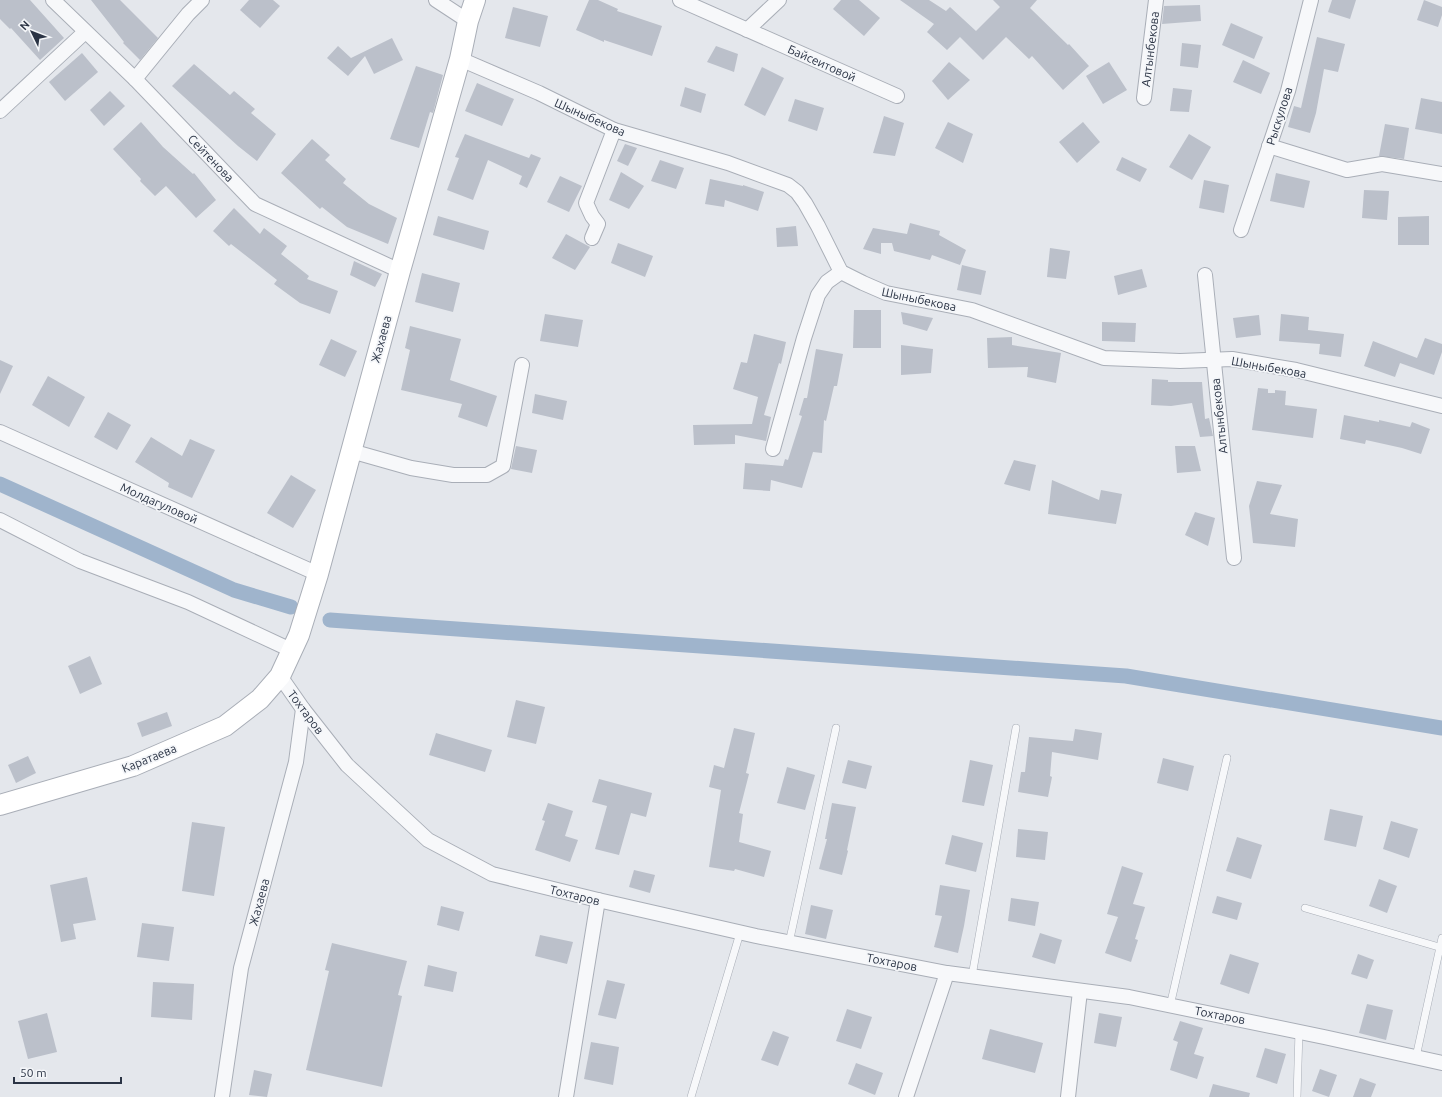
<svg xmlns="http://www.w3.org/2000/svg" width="1442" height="1097" viewBox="0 0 1442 1097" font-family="Ubuntu,sans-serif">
  <rect width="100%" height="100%" fill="#e4e7ec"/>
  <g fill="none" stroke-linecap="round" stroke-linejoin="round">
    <!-- canal -->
    <g stroke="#9fb4cc" stroke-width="15">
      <path d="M0,484L234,590L291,607"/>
      <path d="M330,620L1126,676L1442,728"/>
    </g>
  </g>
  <!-- building -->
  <g fill="#bbc0ca">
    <path d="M0,0H30L64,38L40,60L11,28L10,29L0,19Z"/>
    <path d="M91,0H120L158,38L140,60L123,43L124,42Z"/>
    <path d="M249,0H273L280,6L260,28L240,10Z"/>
    <path d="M589,0H598L618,9L617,11L662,26L652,56L604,40V42L576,30Z"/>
    <path d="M841,0H859L880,18L864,36L833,9Z"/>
    <path d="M900,0H929L946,11L950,7L976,31L1000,7L993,0H1037L1030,8L1068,45L1069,44L1089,66L1063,90L1032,56L1029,59L1006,37L983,60L960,37L947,50L927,32L934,24Z"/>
    <path d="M1332,0H1356L1350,19L1328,12Z"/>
    <path d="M1424,0L1442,7V15L1438,27L1417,20Z"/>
    <path d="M1200,5L1201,21L1162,24L1164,6Z"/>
    <path d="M513,7L548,16L540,47L505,38Z"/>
    <path d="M1231,23L1263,37L1254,59L1222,45Z"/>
    <path d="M1317,37L1345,44L1338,72L1324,69L1316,113L1310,133L1288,127L1294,106L1301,108Z"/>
    <path d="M392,38L403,60L374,74L365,56L348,76L327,58L338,46L351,58Z"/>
    <path d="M1182,43L1201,45L1198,68L1180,66Z"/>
    <path d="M716,46L738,54L734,72L707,62Z"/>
    <path d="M82,53L98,72L65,101L49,82Z"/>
    <path d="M1243,60L1270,73L1261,94L1233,82Z"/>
    <path d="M949,62L970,80L948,100L932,81Z"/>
    <path d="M1109,62L1127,90L1103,104L1086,76Z"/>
    <path d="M194,64L230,95L234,91L255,109L251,113L276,134L257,161L238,146L172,86Z"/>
    <path d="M416,66L443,75L433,113L430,112L419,148L390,139Z"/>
    <path d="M762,67L784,78L765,116L744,105Z"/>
    <path d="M477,83L514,99L502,126L465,111Z"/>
    <path d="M685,87L706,94L701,113L680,106Z"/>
    <path d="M1173,88L1192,90L1189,112L1170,111Z"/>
    <path d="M110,91L125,106L104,126L90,110Z"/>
    <path d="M1421,98L1442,102V134L1415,129Z"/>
    <path d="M795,99L824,108L817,131L788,121Z"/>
    <path d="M884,116L904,123L895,156L873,153Z"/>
    <path d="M141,122L163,147L193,174L194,173L216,200L196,218L166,186L155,196L140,181L141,179L113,149Z"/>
    <path d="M948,122L973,134L963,163L935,148Z"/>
    <path d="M1083,122L1100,142L1077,163L1059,142Z"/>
    <path d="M1385,124L1409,128L1404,159L1379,156Z"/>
    <path d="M465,134L529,158L531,154L541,158L527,188L519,184L522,176L488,160L473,200L447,190L459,158L455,157Z"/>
    <path d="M1189,134L1211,147L1192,180L1169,167Z"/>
    <path d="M312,139L330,155L325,160L346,179L343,183L369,204L397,218L388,244L347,227L322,207L320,209L281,173Z"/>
    <path d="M625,144L637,148L628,166L617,161Z"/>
    <path d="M1122,157L1147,169L1140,182L1116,170Z"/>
    <path d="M660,160L684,168L676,189L651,181Z"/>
    <path d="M621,172L644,186L629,209L609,200Z"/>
    <path d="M1276,173L1310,181L1304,208L1270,201Z"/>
    <path d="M560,176L582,186L569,212L547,202Z"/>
    <path d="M710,179L743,186V185L764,192L758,211L725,200L724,207L705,204Z"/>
    <path d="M1204,180L1229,185L1224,213L1199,208Z"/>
    <path d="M1364,190L1389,191L1387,220L1362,218Z"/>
    <path d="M234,208L260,234L264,228L287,246L281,254L309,276L307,279L338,291L330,314L300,303L274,284L277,280L231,244L229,246L213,231Z"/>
    <path d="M438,216L489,231L484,250L433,235Z"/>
    <path d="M1429,216V245H1398V217Z"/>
    <path d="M910,223L940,231L939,235L966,250L960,265L932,255L930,260L894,251L892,243H881V254L863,249L873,228L907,234Z"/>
    <path d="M796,226L798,246L777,247L776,228Z"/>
    <path d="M566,234L590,247L575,270L552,258Z"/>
    <path d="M618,243L653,256L645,277L611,263Z"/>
    <path d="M1050,248L1070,251L1066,279L1047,277Z"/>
    <path d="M354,261L382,274L375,287L350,275Z"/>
    <path d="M962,265L986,271L981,295L957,290Z"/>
    <path d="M1142,269L1147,287L1118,295L1114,276Z"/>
    <path d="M422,273L460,283L453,312L415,302Z"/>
    <path d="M854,310H881V348H853Z"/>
    <path d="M901,312L933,318L927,331L903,324Z"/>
    <path d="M545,314L583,320L578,347L540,341Z"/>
    <path d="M1281,314L1309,317L1308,330L1344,334L1341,357L1319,354L1320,344L1279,341Z"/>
    <path d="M1259,315L1261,335L1236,338L1233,318Z"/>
    <path d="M1102,322L1136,323L1135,342L1102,341Z"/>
    <path d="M410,326L461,339L450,380L497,396L487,427L458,417L462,404L401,390L410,350L405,348Z"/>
    <path d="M754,334L786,342L781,364L779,363L764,415L771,417L766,441L735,435V444L694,445L693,425L752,424L758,397L733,389L741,362L747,363Z"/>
    <path d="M1012,337V345L1061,353L1056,383L1027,377L1028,367L988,368L987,338Z"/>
    <path d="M1425,338L1442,344V352L1434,375L1400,363L1395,377L1364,366L1373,341L1417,358Z"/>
    <path d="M331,339L357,351L345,377L319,365Z"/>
    <path d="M901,345L933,349L931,373L901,375Z"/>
    <path d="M816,349L843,354L837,386H834L826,421L824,420L822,453L813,452L802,488L771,480L770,491L743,489L745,463L783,466L785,459L788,460L802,416L799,415L804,398H807Z"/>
    <path d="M0,360L13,366L0,394Z"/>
    <path d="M48,376L85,397L69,427L32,405Z"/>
    <path d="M1152,379L1168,380V382H1202L1205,419L1209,418L1213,436L1200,437L1192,403L1171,406L1151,405Z"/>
    <path d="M1258,388L1268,389V393H1275V390L1286,391L1285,405L1317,409L1313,438L1252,430Z"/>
    <path d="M535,394L567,401L563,420L532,413Z"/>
    <path d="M108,412L131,425L117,450L94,437Z"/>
    <path d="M1344,415L1379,422V420L1410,427L1412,422L1430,429L1421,454L1402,448L1366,440L1365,444L1340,439Z"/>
    <path d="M151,437L182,456L190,439L215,450L192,498L168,487L169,483L135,462Z"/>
    <path d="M516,446L537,450L532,473L511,469Z"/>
    <path d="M1175,446H1195L1201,471L1177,473Z"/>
    <path d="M1014,460L1036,465L1030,491L1004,484Z"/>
    <path d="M291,475L316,490L293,528L267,513Z"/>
    <path d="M1052,480L1099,500L1101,490L1122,494L1116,524L1048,514Z"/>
    <path d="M1257,481L1282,485L1270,514L1298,519L1295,547L1253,543L1249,506Z"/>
    <path d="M1195,512L1215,518L1208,546L1185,535Z"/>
    <path d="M90,656L102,684L80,694L68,666Z"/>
    <path d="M516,700L545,707L536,744L507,737Z"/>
    <path d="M167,712L172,726L142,737L137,723Z"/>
    <path d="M734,728L755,733L746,773L749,774L739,813L743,814L739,842L771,851L764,877L735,869L734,871L709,867L721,790L709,787L714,765L724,768Z"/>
    <path d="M1075,729L1102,733L1098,760L1052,752L1050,776L1052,777L1048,797L1018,792L1021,772H1025L1029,737L1073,741Z"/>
    <path d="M436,733L492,750L485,772L429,755Z"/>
    <path d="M28,756L36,773L16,783L8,765Z"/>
    <path d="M1163,758L1194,766L1188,791L1157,783Z"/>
    <path d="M848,760L872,766L866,789L842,783Z"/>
    <path d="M970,760L993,765L984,806L962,802Z"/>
    <path d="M787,767L815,775L805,810L777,803Z"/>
    <path d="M599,779L652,793L646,817L631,813L619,855L595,849L607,806L592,802Z"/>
    <path d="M548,803L573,811L565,836L578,840L570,862L535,850L545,821L542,820Z"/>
    <path d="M832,803L856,807L847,850L848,851L842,875L819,869L827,839H825Z"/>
    <path d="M1330,809L1363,816L1356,847L1324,840Z"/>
    <path d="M1391,821L1418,829L1409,858L1383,849Z"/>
    <path d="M192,822L225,827L214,896L182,891Z"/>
    <path d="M1018,829L1048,832L1045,860L1016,857Z"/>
    <path d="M952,835L983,843L976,872L945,864Z"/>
    <path d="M1237,837L1262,845L1251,879L1226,871Z"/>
    <path d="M1122,866L1143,873L1133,904L1145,907L1135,939L1138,940L1131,962L1105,953L1118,917L1107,914Z"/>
    <path d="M634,870L655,875L650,893L629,887Z"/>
    <path d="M87,877L96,920L73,924L76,939L61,942L50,885Z"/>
    <path d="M1379,879L1397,886L1387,913L1369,906Z"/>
    <path d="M940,885L970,890L964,926L958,953L934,947L942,916L935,915Z"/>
    <path d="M1217,896L1242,903L1237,920L1212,913Z"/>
    <path d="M1011,898L1039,902L1035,926L1008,921Z"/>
    <path d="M811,905L833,910L826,939L805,934Z"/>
    <path d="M441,906L464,912L459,931L437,925Z"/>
    <path d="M142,923L174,927L169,961L137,957Z"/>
    <path d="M1040,933L1062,940L1055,964L1032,957Z"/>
    <path d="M540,935L573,942L567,964L535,956Z"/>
    <path d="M332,943L407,961L398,995L402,996L382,1087L306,1070L329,971L325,970Z"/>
    <path d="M1230,954L1259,963L1249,994L1220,984Z"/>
    <path d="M1358,954L1374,960L1367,979L1351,974Z"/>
    <path d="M428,965L457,972L453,992L424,986Z"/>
    <path d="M607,980L625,984L616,1019L598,1015Z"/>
    <path d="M153,982L194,984L192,1020L151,1017Z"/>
    <path d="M1367,1004L1393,1010L1386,1040L1359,1033Z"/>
    <path d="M847,1009L872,1017L861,1049L836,1041Z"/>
    <path d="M47,1013L57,1052L28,1059L18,1021Z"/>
    <path d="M1099,1013L1122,1017L1116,1047L1094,1043Z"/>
    <path d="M1180,1021L1203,1028L1194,1054L1204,1057L1197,1079L1170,1070L1178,1042L1173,1040Z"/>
    <path d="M990,1029L1043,1043L1035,1073L982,1059Z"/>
    <path d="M773,1031L789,1037L778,1066L761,1060Z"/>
    <path d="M591,1042L619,1047L613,1085L584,1079Z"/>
    <path d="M1265,1048L1286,1054L1277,1084L1256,1077Z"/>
    <path d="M856,1063L883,1073L875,1095L848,1084Z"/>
    <path d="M1320,1069L1337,1075L1329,1097L1312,1091Z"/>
    <path d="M254,1070L272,1074L267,1097L249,1095Z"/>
    <path d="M1360,1078L1376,1084L1371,1097H1353Z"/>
    <path d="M1213,1084L1250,1093L1249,1097H1209Z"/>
  </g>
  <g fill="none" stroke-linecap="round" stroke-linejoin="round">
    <!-- lane casing -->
    <g stroke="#a9aeb7" stroke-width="8">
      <g id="lane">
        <path d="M1305,908L1442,948"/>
        <path d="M789,943L836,728"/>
        <path d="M972,976L1016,728"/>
        <path d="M1170,1006L1227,758"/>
        <path d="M1416,1057L1442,938"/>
        <path d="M691,1097L740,933"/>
        <path d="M1297,1097L1299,1031"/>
      </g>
    </g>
    <!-- street casing -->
    <g stroke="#a9aeb7" stroke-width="16">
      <g id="street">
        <path d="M53,0L135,79L255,204L400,271"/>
        <path d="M436,0L468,21"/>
        <path d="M680,0L897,96"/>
        <path d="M747,30L779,0"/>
        <path d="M460,59L539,93L614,130L728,163L788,185L797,192L805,203L818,226L841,272L863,283L886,293L972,310L1104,358L1180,361L1232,359L1296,370L1442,406"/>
        <path d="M135,79L188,14L202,0"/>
        <path d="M1144,98L1156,0"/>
        <path d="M0,111L85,32"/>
        <path d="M1269,146L1347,170L1382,164L1442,174"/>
        <path d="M1241,230L1288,91L1311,0"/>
        <path d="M592,238L598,224L592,216L586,203L614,130"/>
        <path d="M1205,275L1234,558"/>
        <path d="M0,432L318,574"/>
        <path d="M773,449L804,338L818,295L827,282L841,272"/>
        <path d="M351,451L411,468L453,475H487L503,466L522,365"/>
        <path d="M0,520L80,561L188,602L291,650"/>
        <path d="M280,676L303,709L347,765L428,840L492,874L598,900L756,936L947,973L906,1097"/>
        <path d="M947,973L1129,997L1324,1037L1442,1063"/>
        <path d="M222,1097L241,968L296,762L303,709"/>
        <path d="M566,1097L598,900"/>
        <path d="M1068,1097L1080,991"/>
      </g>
    </g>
    <!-- secondary casing -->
    <g stroke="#a9aeb7" stroke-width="22">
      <path id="secondary" d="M0,805L133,766L225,726L260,699L280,676L299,635L318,574L400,271L460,59L468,21L475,0"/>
    </g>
    <!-- lane -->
    <use href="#lane" stroke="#f7f8fa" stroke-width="7"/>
    <!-- street -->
    <use href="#street" stroke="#f7f8fa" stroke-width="14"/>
    <!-- secondary -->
    <use href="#secondary" stroke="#fff" stroke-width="20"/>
  </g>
  <g text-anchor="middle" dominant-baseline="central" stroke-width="3.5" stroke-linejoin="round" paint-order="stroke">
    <!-- street labels -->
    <g font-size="12" fill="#2b3445" stroke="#f4f6f9">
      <text transform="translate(1150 49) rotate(-83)">Алтынбекова</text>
      <text transform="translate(822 63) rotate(24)">Байсеитовой</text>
      <text transform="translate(1279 116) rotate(-72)">Рыскулова</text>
      <text transform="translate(590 117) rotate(24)">Шыныбекова</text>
      <text transform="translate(211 158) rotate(46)">Сейтенова</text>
      <text transform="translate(919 299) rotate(12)">Шыныбекова</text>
      <text transform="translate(381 339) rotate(-75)">Жахаева</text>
      <text transform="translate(1269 367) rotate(10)">Шыныбекова</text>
      <text transform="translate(1219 416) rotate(-96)">Алтынбекова</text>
      <text transform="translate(159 503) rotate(24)">Молдагуловой</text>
      <text transform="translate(306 712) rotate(53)">Тохтаров</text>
      <text transform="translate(149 758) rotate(-22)">Каратаева</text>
      <text transform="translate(575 895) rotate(14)">Тохтаров</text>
      <text transform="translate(259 902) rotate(-75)">Жахаева</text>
      <text transform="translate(892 962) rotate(11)">Тохтаров</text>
      <text transform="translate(1220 1015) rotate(11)">Тохтаров</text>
    </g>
  </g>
  <!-- north arrow -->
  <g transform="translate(32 32) rotate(313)" stroke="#f4f6f9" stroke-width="3" paint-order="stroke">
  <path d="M0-3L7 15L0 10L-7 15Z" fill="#2b3445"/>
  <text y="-6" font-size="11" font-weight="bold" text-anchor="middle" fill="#2b3445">N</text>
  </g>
  <!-- scale -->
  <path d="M14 1077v6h107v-6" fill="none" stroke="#2b3445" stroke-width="2"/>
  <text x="20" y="1077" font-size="12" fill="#2b3445" stroke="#f4f6f9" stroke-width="3" paint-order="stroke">50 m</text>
</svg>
